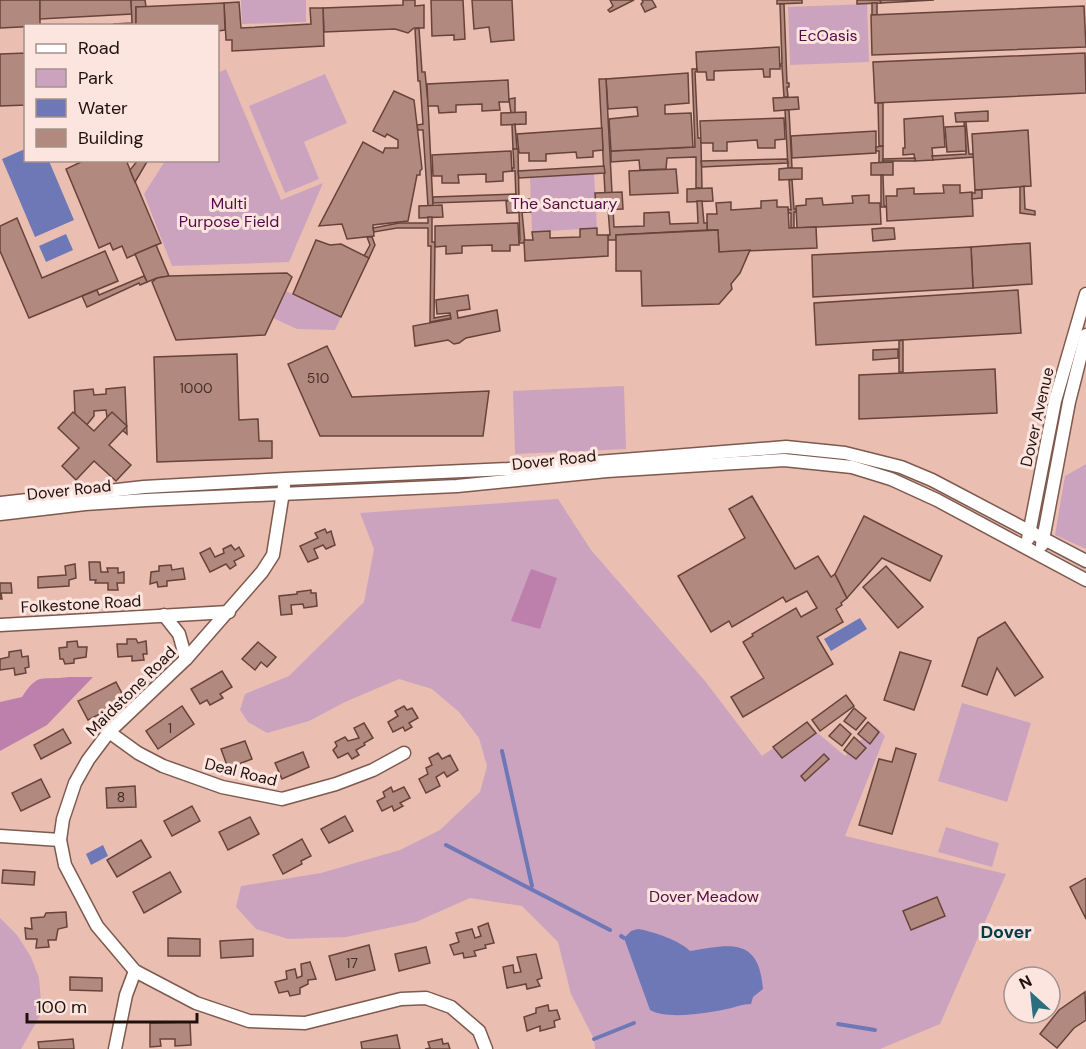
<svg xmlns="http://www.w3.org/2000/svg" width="1086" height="1049" viewBox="0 0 1086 1049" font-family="'DM Sans',sans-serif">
  <rect width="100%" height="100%" fill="#eabfb2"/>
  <!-- green -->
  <g fill="#cba3bf">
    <path d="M241,0H306V22L242,24Z"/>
    <path d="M867,4L869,62L790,65L788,7Z"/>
    <path d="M226,69L281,200L323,183L289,262L172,266L144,194L165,161L218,160V73Z"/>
    <path d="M325,74L347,123L304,142L319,179L285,193L249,106Z"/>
    <path d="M594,174L597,228L532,232L530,178Z"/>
    <path d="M286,291L341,317L335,330L297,329L273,318Z"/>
    <path d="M624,386L626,449L515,454L513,391Z"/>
    <path d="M1086,464V549L1055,535L1065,476Z"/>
    <path d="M558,499L591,550L705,681L762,756L807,724L845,756L875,726L885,736L845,836L1006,874L940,1024L880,1049H595L594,1039L571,994L558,942L522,906L470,898L416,922L346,937L288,939L256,929L236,907L241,886L321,873L400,850L440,830L480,792L487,766L479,738L459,712L432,689L399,679L345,702L309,721L267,733L248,722L240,710L245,694L289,676L364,602L374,549L360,513Z"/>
    <path d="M962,703L1031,723L1007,802L938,781Z"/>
    <path d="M946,827L999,843L992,867L938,852Z"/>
    <path d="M0,918L17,935L31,957L39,978L42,1012L21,1049H0Z"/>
  </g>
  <!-- forest -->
  <g fill="#bd80ad">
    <path d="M531,569L557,578L540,629L511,621Z"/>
    <path d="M69,677H93L47,725L0,751V702L22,697C39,671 41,681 69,677Z"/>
  </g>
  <!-- water -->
  <g fill="#6f78b7">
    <path d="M25,149L26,160L49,161L74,220L35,237L2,159Z"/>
    <path d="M66,234L73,250L46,262L39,246Z"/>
    <path d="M860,618L867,629L831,651L824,639Z"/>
    <path d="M103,845L108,856L91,865L86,854Z"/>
    <path d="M638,929C652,931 681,941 690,951C731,944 759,937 763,989L753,997L751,1004C743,1004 736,1007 727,1009C708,1013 667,1020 650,1010L624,938L631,931Z"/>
  </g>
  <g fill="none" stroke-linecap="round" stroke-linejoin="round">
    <!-- stream -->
    <g stroke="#6f78b7" stroke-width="4">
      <path d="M502,751L532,886"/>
      <path d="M446,845L610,930"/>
      <path d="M621,936L624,938"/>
      <path d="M838,1024L875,1030"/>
      <path d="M594,1039L634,1023"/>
    </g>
  </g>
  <!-- building -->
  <g fill="#b2897e" stroke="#674339" stroke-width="1.5">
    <path d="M0,0H40V26L0,28Z"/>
    <path d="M40,0H131L132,14L40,19Z"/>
    <path d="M131,0H145L146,7H136V26H115L114,24L132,23Z"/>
    <path d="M403,0H415V6L424,5V28H414L408,33L395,29L324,32L323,8L403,5Z"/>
    <path d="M431,0H463L465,39L454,40V35L432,36Z"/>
    <path d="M472,0H512L514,40L491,42L489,27L474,29Z"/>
    <path d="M610,0H634L610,12L608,10L613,6Z"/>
    <path d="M642,0H652L656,7L645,12L641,4L643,2Z"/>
    <path d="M777,0H802V3L777,4Z"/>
    <path d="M857,0H880L881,3L857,4Z"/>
    <path d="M880,0H934L881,3Z"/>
    <path d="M239,2L241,28L311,24L310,8H323L324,46L232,51V40H226L224,3Z"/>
    <path d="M224,3L225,30L218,31V26H136V7Z"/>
    <rect x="872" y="3" width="5" height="12"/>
    <path d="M780,4H784L787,83H789V87H787L788,97H784L782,66H780V64H782Z"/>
    <path d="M1084,6L1086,47L872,55L871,15Z"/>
    <path d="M419,28L422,72H425L428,103L433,206H428L423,130H418L417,125L423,124L420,81H418L415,29Z"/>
    <path d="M779,47L780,69H770V77H764L763,69L714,71V80H707L706,72H697L696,52Z"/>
    <path d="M26,53V105L0,106V54Z"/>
    <path d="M1085,53L1086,93L875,103L873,62Z"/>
    <path d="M692,69H697V70L695,72L698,138H701V143L702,188H696V157L667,158L666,169L640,170L639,160L611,162V151L695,147Z"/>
    <path d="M688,73L689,103L665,105V114L691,113L693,147L611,151L609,119L638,116L637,107L608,109L606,79Z"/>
    <path d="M599,79H606L612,193H605Z"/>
    <path d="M508,80L509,102H499L500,110L482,111V104L456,105V112L439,113L438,106H428L427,84Z"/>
    <path d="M394,91L414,100L417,125L422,169L420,171V175H417L408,221L373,225L374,236L347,239L342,224L319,226L363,142L383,153L385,148H398V140L387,134L385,137L373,131Z"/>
    <path d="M798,97L799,109L774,111L773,98Z"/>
    <path d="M515,98V113H511L509,99Z"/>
    <path d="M878,103H883V146H879Z"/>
    <path d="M785,110H789L792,168H788Z"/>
    <path d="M988,111V121L956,122L955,113Z"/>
    <path d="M526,112V124L501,125V113Z"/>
    <path d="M943,116L945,147L932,148L933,160L915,161L914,154L903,155V148H905L904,119Z"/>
    <path d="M784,118L785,139L775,140V148H758L757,140L727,142V151H713V143H701L700,121Z"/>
    <path d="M964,122H966L969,154H973L974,157L933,160L932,156L966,154Z"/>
    <path d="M515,124L517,149H513L512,125Z"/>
    <path d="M965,126L966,151L947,152L945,127Z"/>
    <path d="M602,128L603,150L593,151V157L577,158L576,152L546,154V161H529V153H519L517,134Z"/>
    <path d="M1028,130L1031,186L975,190L972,134Z"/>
    <path d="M876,131V153L792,158L791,136Z"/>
    <path d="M883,146V162L879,163V151H876V147Z"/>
    <path d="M513,149H518L519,200H516L515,171H512V168H514Z"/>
    <path d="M511,151L512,171L503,172V181L486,182V174L458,175L459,183H442V176H433L432,155Z"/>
    <path d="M915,158V161H883V159Z"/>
    <path d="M787,159L788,163L702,167L701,161Z"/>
    <path d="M85,160H126L161,243L127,258L122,246L113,250L110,243L99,248L66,169Z"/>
    <path d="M138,160H148L135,182L130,170Z"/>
    <path d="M893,162V175H871V163Z"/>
    <path d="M604,166L605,173L519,178L518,171Z"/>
    <path d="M788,168H802V179L779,180V169Z"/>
    <path d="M676,169L678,193L630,195L629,171Z"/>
    <path d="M881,175H883L884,205L886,207H881Z"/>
    <path d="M789,180H792L794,209H796V212H794V228H791V213H788V209L791,210Z"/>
    <path d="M943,185H960V193L972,192L973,216L887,221L886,196H897V189L914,188V194L944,193Z"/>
    <path d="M1024,186L1025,209L1035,211V215L1020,213V187Z"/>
    <path d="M712,188L713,201L687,202V189Z"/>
    <path d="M975,190H982V198L972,199V193H975Z"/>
    <path d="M622,192L623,209L596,210L595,193Z"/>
    <path d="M516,194V200L433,203V197Z"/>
    <path d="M869,195V203H880L881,224L797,228L796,206L806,205V199L822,198L823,205L853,203L852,196Z"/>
    <path d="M530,199L531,212L507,213L506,201Z"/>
    <path d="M777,200V207H788L789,228L816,227L817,248L719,252L718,230H707V214H717L716,203L731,202V210L761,208V201Z"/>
    <path d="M697,201H702L704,223H707V230L616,235V240H608V235H610L608,209H613L614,227L644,226V213L669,212L670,224L698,223Z"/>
    <path d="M442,205L443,217L419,218V206Z"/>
    <path d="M519,212H522L525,243H519L520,240Z"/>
    <path d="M428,217H432V242H435L434,318L450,315L451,318L430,322L431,246H428V228H397L374,232L373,228L399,223H428Z"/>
    <path d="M17,218L42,278L105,251L118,281L29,318L0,251V226Z"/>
    <path d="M518,223L519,245H510V251H492V245L462,246V253L446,254V246L435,247V226Z"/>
    <path d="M597,228V235H608V256L525,261L524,240H533L532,232L550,231V238L580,237V229Z"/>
    <path d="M883,228H894L895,239L873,241L872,229Z"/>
    <path d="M718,230L719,252L750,250L740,273L731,284L732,289L719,304L642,306L641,271H616V235Z"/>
    <path d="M367,237H372L375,245L369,258L364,256L370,245Z"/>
    <path d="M316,240L330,245L341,244L369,258L341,317L293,294Z"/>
    <path d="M1030,243L1032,284L973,288L971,247Z"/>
    <path d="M156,245L169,276L157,278L147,282L135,254Z"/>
    <path d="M971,247L973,288L813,297L812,255Z"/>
    <path d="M287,273L292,277L265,335L176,340L152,282L157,278L169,276Z"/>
    <path d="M144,276L147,282L140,285L139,283L87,307L82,296L97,290L99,295Z"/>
    <path d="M1018,290L1021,333L816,345L814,303Z"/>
    <path d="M468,295L470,309L457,311L458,318L497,310L500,331L466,338L459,343L454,344L448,340L415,346L413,326L451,319L450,313L437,314L436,300Z"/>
    <path d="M903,340V372H899V341Z"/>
    <path d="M327,346L352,397L489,391L483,436H320L288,364Z"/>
    <path d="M898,349V358L873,360V350Z"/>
    <path d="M237,354L239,420L258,419L259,441H272V458L157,462L154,357Z"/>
    <path d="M995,369L997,413L859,419V375Z"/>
    <path d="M125,387L127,434L107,417L106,410L94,411V416L76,438L74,391L93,389L94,395L106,394V389Z"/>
    <path d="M73,412L94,431L112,412L127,426L109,445L131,465L116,481L94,461L76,480L62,466L79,448L58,428Z"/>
    <path d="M752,496L795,569L818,556L831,577L835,574L847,598L841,603L842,605L836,609L843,622L817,637L833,664L743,717L731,697L764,678L743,642L753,636L752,634L796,608L801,617L817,608L807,591L786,602L783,597L732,627L729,621L711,632L678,576L745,538L729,509Z"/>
    <path d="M864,516L942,556L930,581L882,558L847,598L835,574Z"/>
    <path d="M325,529L327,533L331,531L335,545L326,549L323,545L314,549L318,558L308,562L300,546L318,538L315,533Z"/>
    <path d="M231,545L235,550L239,547L244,556L234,561L236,565L230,569L226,564L210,572L200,553L210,548L215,557L224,553L223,549Z"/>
    <path d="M89,562H100L101,572H108L107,568H118V573L124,572V583H117L118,590H108V583H95L96,580H90Z"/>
    <path d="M75,564L76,578L69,580V586L38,588V577L66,575L65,566Z"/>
    <path d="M171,565L172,570L183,568L185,579L167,581V586L158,587L157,582L150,584L151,572L159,571V566Z"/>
    <path d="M886,566L923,607L898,628L863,587Z"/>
    <path d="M0,583H11L12,593H1L2,599H0Z"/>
    <path d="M311,590V593H316L317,606L304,608L303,604L291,605L292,614L281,615L279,596L297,594V592Z"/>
    <path d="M1005,622L1043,677L1015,696L997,668L987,695L962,686L978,638Z"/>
    <path d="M127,639H136L138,643L146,641L147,654H143L144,660L132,661V656L118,657L117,644H127Z"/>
    <path d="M77,641L78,647H87L86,657L74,659V663L65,664L63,659H60L59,648L67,647V642Z"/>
    <path d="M258,642L276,657L267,667L261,662L255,670L242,659Z"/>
    <path d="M21,650L22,657L28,656L29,667L25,668L26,673L15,675L14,668L0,670V659L9,657V652Z"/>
    <path d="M900,652L931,661L914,710L884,700Z"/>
    <path d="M222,671L232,687L220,694L223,698L210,705L207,700L200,704L191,689Z"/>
    <path d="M116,682L126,701L88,720L78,701Z"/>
    <path d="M846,695L854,706L820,731L812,720Z"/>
    <path d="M182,706L194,724L158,749L146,731Z"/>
    <path d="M404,706L407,710L412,708L418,718L409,723L412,727L405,731L403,727L393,732L388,722L398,716L395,711Z"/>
    <path d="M854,708L866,718L856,730L844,721Z"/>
    <path d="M807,722L816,733L782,758L773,747Z"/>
    <path d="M868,722L879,732L870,744L858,734Z"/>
    <path d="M364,723L373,738L364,743L365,745L356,750L359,755L352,759L348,753L338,758L333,750L337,746L335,742L345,737L348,741L359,738L354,728Z"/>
    <path d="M840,724L851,734L842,746L829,736Z"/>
    <path d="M63,729L71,743L41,759L34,745Z"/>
    <path d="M854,737L866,748L856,759L844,750Z"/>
    <path d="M245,741L252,759L228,768L221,749Z"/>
    <path d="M896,748L916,754L892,834L859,825L879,759L892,762Z"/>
    <path d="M303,752L309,767L282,779L275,763Z"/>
    <path d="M438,753L442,759L450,755L458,770L447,777L444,772L436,777L440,786L426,793L419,779L428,774L426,768L432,765L429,758Z"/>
    <path d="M824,754L829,759L805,781L801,776Z"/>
    <path d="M41,779L50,797L21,811L12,793Z"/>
    <path d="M135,786L136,807L107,808L106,788Z"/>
    <path d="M391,787L393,792L404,787L410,798L400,803L403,806L394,811L392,806L382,811L377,801L385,797L383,792Z"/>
    <path d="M192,806L200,821L172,836L164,821Z"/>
    <path d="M345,816L353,831L329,843L321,829Z"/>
    <path d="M250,817L259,834L228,850L219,832Z"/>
    <path d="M302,839L311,856L301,861L302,864L283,874L273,855Z"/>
    <path d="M141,840L151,857L117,877L107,860Z"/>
    <path d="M3,870L35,872L34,885L2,883Z"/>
    <path d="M170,872L181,892L144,913L133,892Z"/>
    <path d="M1086,878V919L1070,887Z"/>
    <path d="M937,897L945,916L911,930L903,911Z"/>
    <path d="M66,912L67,927L58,929L56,940H48L49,947L36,948L37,939H26L25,928L32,929L31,918L44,917L46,913Z"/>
    <path d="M488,923L494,943L485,945L486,948L474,951L476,956L464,958L463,953L454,955L450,945L459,942L456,933L472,929L475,938L481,936L478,927Z"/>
    <path d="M168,938L200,939V956H168Z"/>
    <path d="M253,939V956L221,958L220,941Z"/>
    <path d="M369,945L375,970L336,980L329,956Z"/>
    <path d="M426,947L430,963L399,971L395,954Z"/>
    <path d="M536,954L542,978L537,980L540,986L527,989L526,984L507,988L503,967L513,965L514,973L521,972L517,957Z"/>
    <path d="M310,962L316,979L308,980V984L300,988V994L290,996L288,991L279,993L275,982L287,979L286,971L295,969L297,978L302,976L301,964Z"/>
    <path d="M70,977L102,978V991L70,990Z"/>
    <path d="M1085,992L1086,1020L1074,1028L1057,1048L1040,1034L1059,1010Z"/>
    <path d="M548,1005L549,1011L557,1010L560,1019L554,1021L555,1027L540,1031V1026L527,1031L524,1017L536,1013V1008Z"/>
    <path d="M190,1022L191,1045L175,1046V1039H160L161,1046L150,1047V1023Z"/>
    <path d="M397,1035L400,1049H362L361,1042Z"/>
    <path d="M73,1039L74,1049H39L38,1042Z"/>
    <path d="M442,1039L443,1044L448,1043L450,1049H425L430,1048L428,1042Z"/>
  </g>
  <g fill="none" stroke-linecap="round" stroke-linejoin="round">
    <!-- minor casing -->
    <g stroke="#7e594e" stroke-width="15">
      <g id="minor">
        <path d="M284,486L273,555L262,572L186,659L109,732L88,760L75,783L63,819L60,840L65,865L97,926L135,971L196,1003L249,1021L305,1023L401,999L426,998L451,1007L479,1031L486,1049"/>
        <path d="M0,503L144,487L285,479L508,469L786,447L845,453L901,467L932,480L1086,561"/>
        <path d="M0,514L85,504L146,500L457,486L607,471L784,460L852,467L891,479L937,500L1086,580"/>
        <path d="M1028,539L1055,401L1086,294"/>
        <path d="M1042,545L1069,402L1086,335"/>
        <path d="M164,615L179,634L186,659"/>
        <path d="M0,625L229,612"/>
        <path d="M109,732L138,753L163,766L222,787L282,799L336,784L373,770L404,753"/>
        <path d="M0,836L60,840"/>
        <path d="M115,1049L126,995L135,971"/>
      </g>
    </g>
    <!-- minor -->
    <use href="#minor" stroke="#fff" stroke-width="12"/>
  </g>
  <g text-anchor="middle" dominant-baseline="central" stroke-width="6" stroke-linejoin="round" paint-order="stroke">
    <!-- number labels -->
    <g font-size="14" fill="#442f29">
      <text x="318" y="378">510</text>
      <text x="196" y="388">1000</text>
      <text x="170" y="728">1</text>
      <text x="121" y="797">8</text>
      <text x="352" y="963">17</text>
    </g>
    <!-- park labels -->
    <g font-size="16" fill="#550a48" stroke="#fce5df">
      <text x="828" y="35">EcOasis</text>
      <text x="229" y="203">Multi<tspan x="229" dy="18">Purpose Field</tspan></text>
      <text x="564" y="203">The Sanctuary</text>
      <text x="704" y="896">Dover Meadow</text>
    </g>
    <!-- street labels -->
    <g font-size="16" fill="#20110d" stroke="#fce5df">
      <text transform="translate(1037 417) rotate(-77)">Dover Avenue</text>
      <text transform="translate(554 460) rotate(-6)">Dover Road</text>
      <text transform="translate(69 490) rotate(-6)">Dover Road</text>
      <text transform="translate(81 604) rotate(-3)">Folkestone Road</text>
      <text transform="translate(131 691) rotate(-45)">Maidstone Road</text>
      <text transform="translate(241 772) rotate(14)">Deal Road</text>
    </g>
    <!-- neighbourhood labels -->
    <g font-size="18" font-weight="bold" fill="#003e4b" stroke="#fce5df">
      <text x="1006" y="932">Dover</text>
    </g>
  </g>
  <!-- legend -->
  <rect x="24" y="24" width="195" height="138" fill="#fce5df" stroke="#a4908b" stroke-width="1.5"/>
  <rect x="36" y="44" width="30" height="9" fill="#ffffff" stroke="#a4908b" stroke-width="1.5"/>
  <text x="78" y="54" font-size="18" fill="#20110d">Road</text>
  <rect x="36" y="69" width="30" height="18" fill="#cba3bf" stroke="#a4908b" stroke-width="1.5"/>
  <text x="78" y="84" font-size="18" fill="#20110d">Park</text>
  <rect x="36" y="99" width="30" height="18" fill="#6f78b7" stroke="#a4908b" stroke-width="1.5"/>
  <text x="78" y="114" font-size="18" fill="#20110d">Water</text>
  <rect x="36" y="129" width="30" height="18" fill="#b2897e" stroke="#a4908b" stroke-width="1.5"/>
  <text x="78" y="144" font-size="18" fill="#20110d">Building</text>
  <!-- north arrow -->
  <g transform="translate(1032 995) rotate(333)"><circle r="28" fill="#fce5df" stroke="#a4908b" stroke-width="1.5"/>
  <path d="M0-4.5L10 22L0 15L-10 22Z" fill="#2b6f7f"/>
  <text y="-9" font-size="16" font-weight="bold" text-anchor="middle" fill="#20110d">N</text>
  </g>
  <!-- scale -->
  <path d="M27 1013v9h170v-9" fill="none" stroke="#20110d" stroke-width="3"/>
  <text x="36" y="1013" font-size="18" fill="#20110d" stroke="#fce5df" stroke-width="4.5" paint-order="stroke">100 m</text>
</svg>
